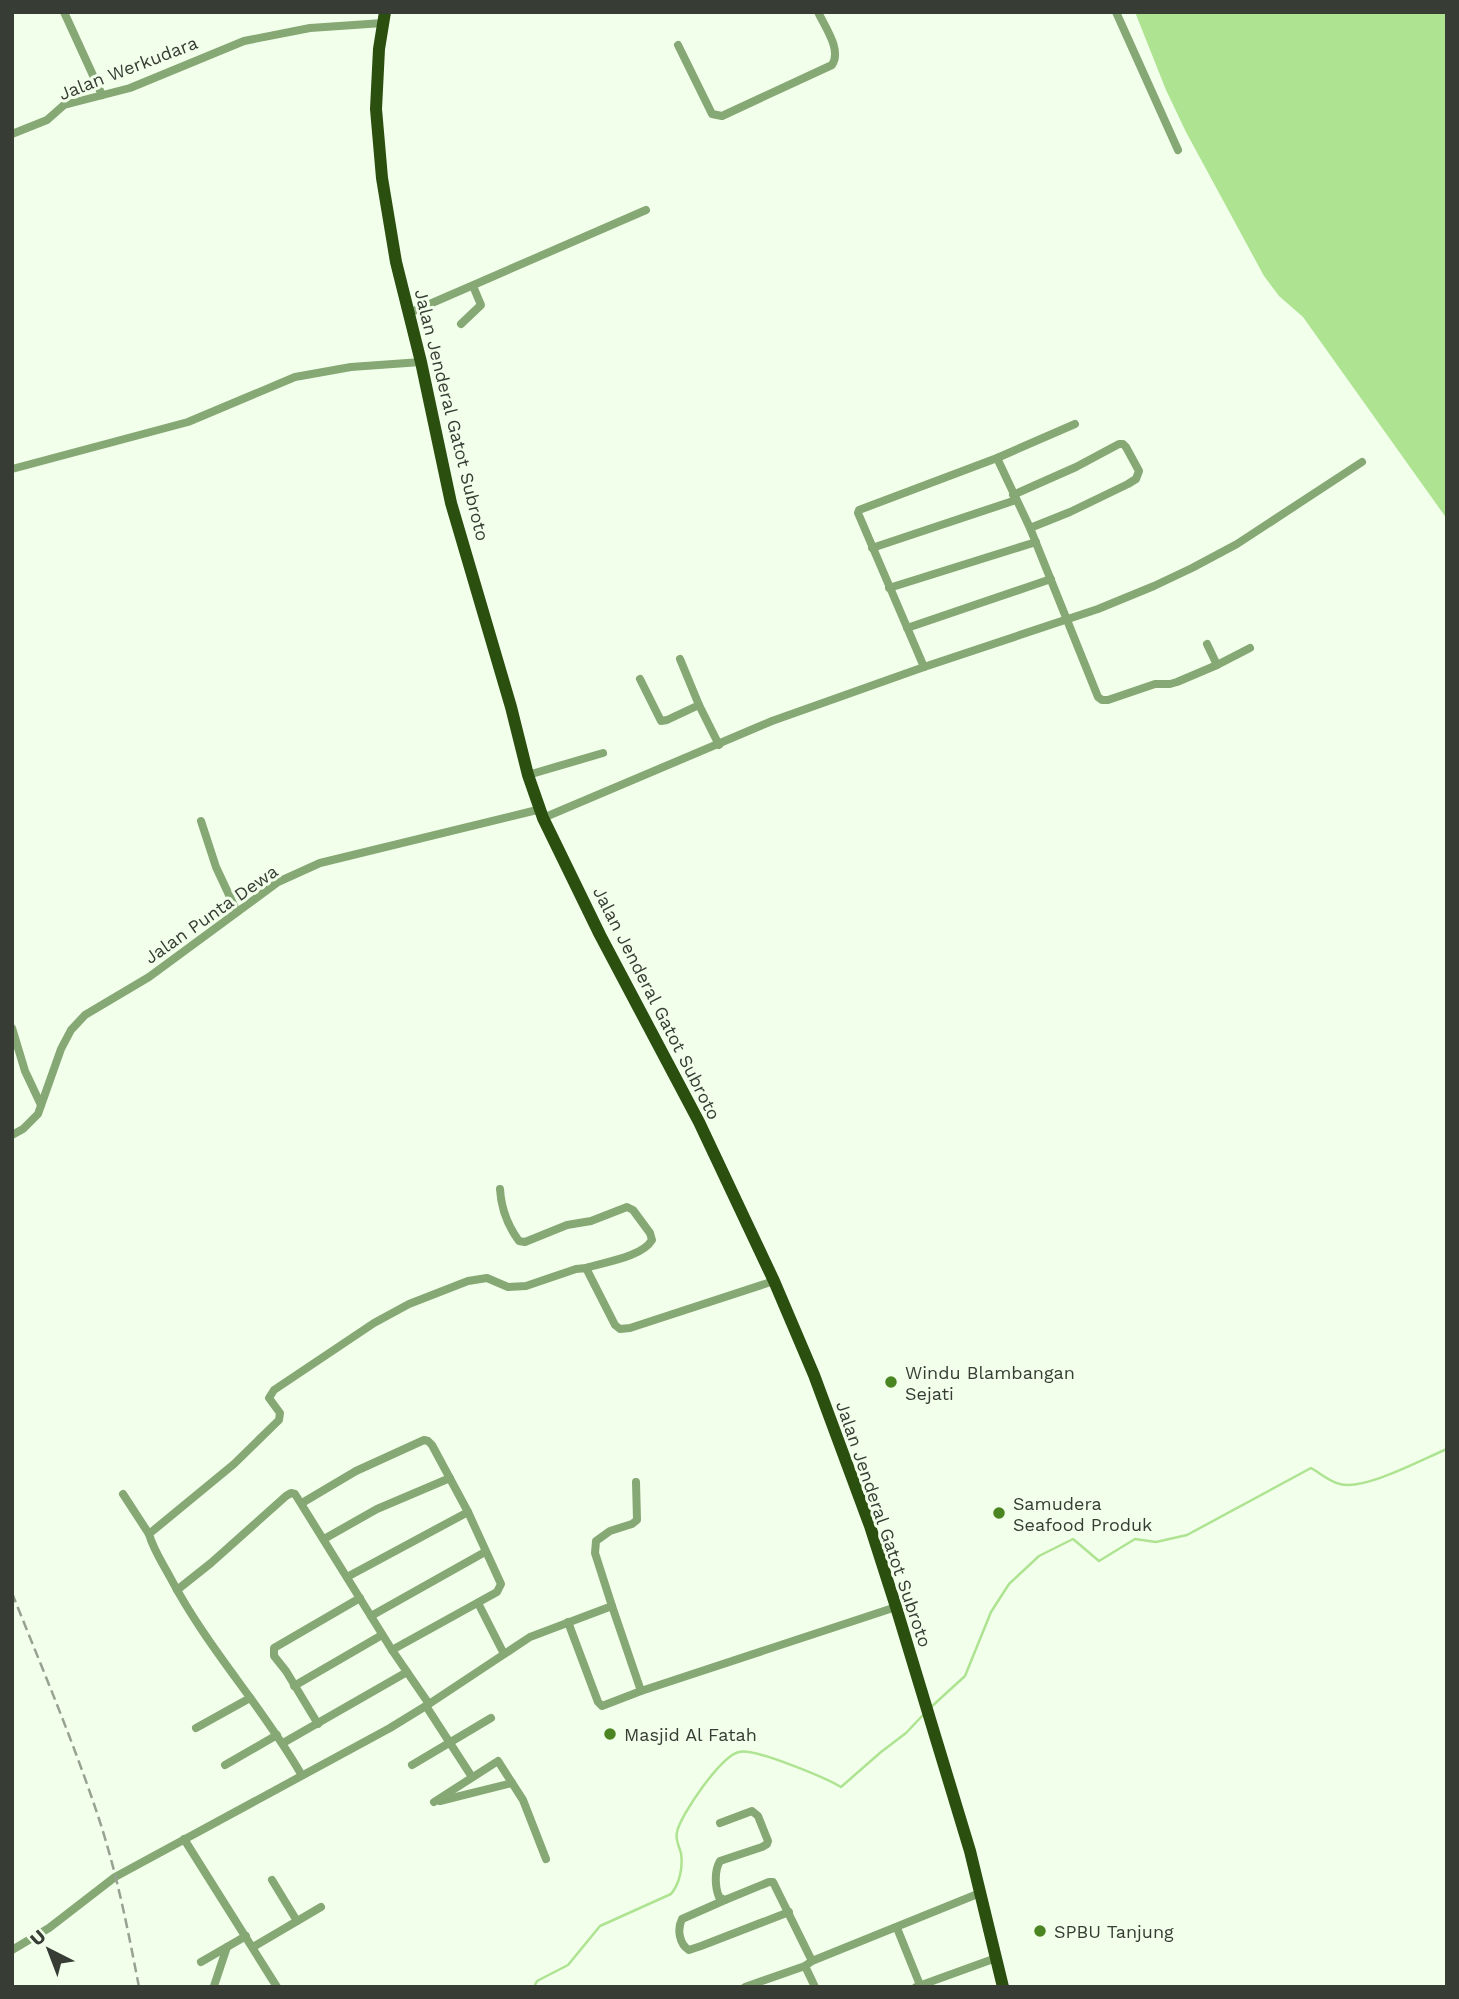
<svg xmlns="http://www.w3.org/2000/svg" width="1459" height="1999" viewBox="0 0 1459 1999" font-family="'Work Sans',sans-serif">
  <rect width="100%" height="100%" fill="#f2ffeb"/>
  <!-- water -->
  <path fill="#aee491" d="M1135,12H1447V519L1303,317L1279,296L1264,276L1186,132L1166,90Z"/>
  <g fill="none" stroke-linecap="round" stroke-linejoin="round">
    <!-- stream -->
    <g stroke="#aee491" stroke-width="2.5">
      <path d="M930,1708L965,1676L991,1612L1009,1584L1039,1556L1073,1539L1099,1561L1135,1539L1156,1542L1187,1535L1311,1468C1320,1473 1330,1482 1340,1484C1364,1491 1423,1459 1447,1449"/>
      <path d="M534,1987L537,1981L568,1965L600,1926L671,1894C680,1883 683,1867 681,1853C679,1846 675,1839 677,1832C681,1814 721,1756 739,1752C755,1748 826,1778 841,1787L881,1752L906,1733L923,1715"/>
    </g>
    <!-- minor -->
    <g stroke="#86a874" stroke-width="8">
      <path d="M64,12L102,95"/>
      <path d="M1116,12L1178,150"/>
      <path d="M678,45L712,114L722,116L832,65C842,50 825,27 818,12"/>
      <path d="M12,134L47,120L64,105L130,88L244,41L310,28L383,23"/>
      <path d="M409,313L646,210"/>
      <path d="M461,324L481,305L473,286"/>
      <path d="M997,458L1030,528L1098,697L1102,700H1108L1155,684H1170L1177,682L1217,665L1250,648"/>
      <path d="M12,469L188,422L295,377L351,367L421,362"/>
      <path d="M1013,495L1076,467L1119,444H1123L1126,447L1139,471L1136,479L1128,484L1070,512L1030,528"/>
      <path d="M872,548L1016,500"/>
      <path d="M889,588L1036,542"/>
      <path d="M907,628L1051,579"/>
      <path d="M1207,644L1217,665"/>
      <path d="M680,659L699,705L719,745"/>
      <path d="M924,667L858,513L859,510L997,458L1075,424"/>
      <path d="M640,679L661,721L667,720L699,705"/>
      <path d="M528,775L603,753"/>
      <path d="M543,818L772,721L924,667L1098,609L1154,586L1192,568L1237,544L1362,462"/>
      <path d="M201,821L216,867L237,912"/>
      <path d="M12,1028L25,1071L41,1105"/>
      <path d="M12,1135L23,1129L38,1114L61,1049L71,1030L85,1015L149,977L278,882L320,863L541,809"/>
      <path d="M500,1189C501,1207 508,1226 519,1241L525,1242L567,1225L591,1221L627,1207L633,1210L650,1233L652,1240C642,1257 605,1262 586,1268"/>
      <path d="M123,1494L149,1534"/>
      <path d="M302,1503L356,1471L424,1440L428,1441L432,1445L468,1512L501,1584L497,1592L392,1650"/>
      <path d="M324,1539L377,1509L450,1478"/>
      <path d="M347,1577L468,1512"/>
      <path d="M177,1590L211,1563L286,1496L291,1493L295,1494L392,1650L429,1704"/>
      <path d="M478,1603L504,1654"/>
      <path d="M612,1606L595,1553L596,1541L610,1531L632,1524L637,1520L636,1482"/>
      <path d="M371,1616L485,1552"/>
      <path d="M568,1622L598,1702L602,1706L641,1691"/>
      <path d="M294,1686L382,1635"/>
      <path d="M426,1706L472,1777"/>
      <path d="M318,1724L286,1671L274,1656V1648L360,1598"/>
      <path d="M196,1728L250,1698"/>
      <path d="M283,1743L407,1672"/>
      <path d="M225,1765L277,1735"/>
      <path d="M412,1765L491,1718"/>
      <path d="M301,1774C262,1706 207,1648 170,1577C163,1564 153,1549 149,1534L234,1464L279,1420L280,1413L269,1398L274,1390L374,1323L409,1304L468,1281L487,1278L508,1287L526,1286L576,1269L586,1268L615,1325L620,1329L630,1328L774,1281"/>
      <path d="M440,1801L512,1783"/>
      <path d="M434,1802L498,1761L523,1800L546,1859"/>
      <path d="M720,1823L752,1811L758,1816L768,1841L767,1844L762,1847L720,1861C714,1871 715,1887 719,1897L725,1900L769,1882H773L812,1961"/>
      <path d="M184,1839L277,1987"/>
      <path d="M272,1880L297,1921"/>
      <path d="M725,1900L682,1919C677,1929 679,1944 689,1950L701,1946L789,1912"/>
      <path d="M897,1928L920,1985"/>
      <path d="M253,1947L321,1907"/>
      <path d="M12,1950L49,1928L115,1877L390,1728L429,1704L530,1637L612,1606L641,1691L896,1607"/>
      <path d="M201,1962L246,1936"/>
      <path d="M805,1966L815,1987"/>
      <path d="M214,1986L227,1947"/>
      <path d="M745,1987L805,1966L812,1961L980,1893"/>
      <path d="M916,1987L996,1958"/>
    </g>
    <!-- trunk -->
    <path stroke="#2a4f0e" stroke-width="12" d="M385,12L379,49L376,109L382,178L396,262L421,362L451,503L511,707L528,775L543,818L600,935L699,1122L774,1281L814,1375L870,1526L896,1607L970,1851L1003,1987"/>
    <!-- rail -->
    <path stroke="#98a293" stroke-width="2.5" stroke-dasharray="10 5" stroke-linecap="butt" d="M12,1593C42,1668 74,1743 99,1819C117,1874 128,1930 139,1987"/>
  </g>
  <!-- markers -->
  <g fill="#4a8521" stroke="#f2ffeb" stroke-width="2.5">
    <circle cx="891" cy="1382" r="7"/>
    <circle cx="999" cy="1513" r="7"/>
    <circle cx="610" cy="1734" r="7"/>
    <circle cx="1040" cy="1931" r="7"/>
  </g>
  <g text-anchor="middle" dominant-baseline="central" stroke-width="6" stroke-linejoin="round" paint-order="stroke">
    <!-- street labels -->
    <g font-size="18" fill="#373d34" stroke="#f2ffeb">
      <text transform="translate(128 68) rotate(-21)">Jalan Werkudara</text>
      <text transform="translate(452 415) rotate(76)">Jalan Jenderal Gatot Subroto</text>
      <text transform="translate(211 914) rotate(-35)">Jalan Punta Dewa</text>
      <text transform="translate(657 1003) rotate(63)">Jalan Jenderal Gatot Subroto</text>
      <text transform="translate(884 1524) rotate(71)">Jalan Jenderal Gatot Subroto</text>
    </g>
    <!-- poi labels -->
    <g font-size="18" fill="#373d34" stroke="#f2ffeb" text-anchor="start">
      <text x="905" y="1372">Windu Blambangan<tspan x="905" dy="21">Sejati</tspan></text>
      <text x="1013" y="1503">Samudera<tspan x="1013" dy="21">Seafood Produk</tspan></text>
      <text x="624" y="1734">Masjid Al Fatah</text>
      <text x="1054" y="1931">SPBU Tanjung</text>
    </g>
  </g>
  <!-- border -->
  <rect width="1459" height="1999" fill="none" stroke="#373d34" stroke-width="28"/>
  <!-- north arrow -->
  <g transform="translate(49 1950) rotate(318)" stroke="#f2ffeb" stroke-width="5" paint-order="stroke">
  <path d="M0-5L12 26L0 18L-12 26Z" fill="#373d34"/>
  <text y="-10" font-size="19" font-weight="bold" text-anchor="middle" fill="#373d34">U</text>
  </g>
</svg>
